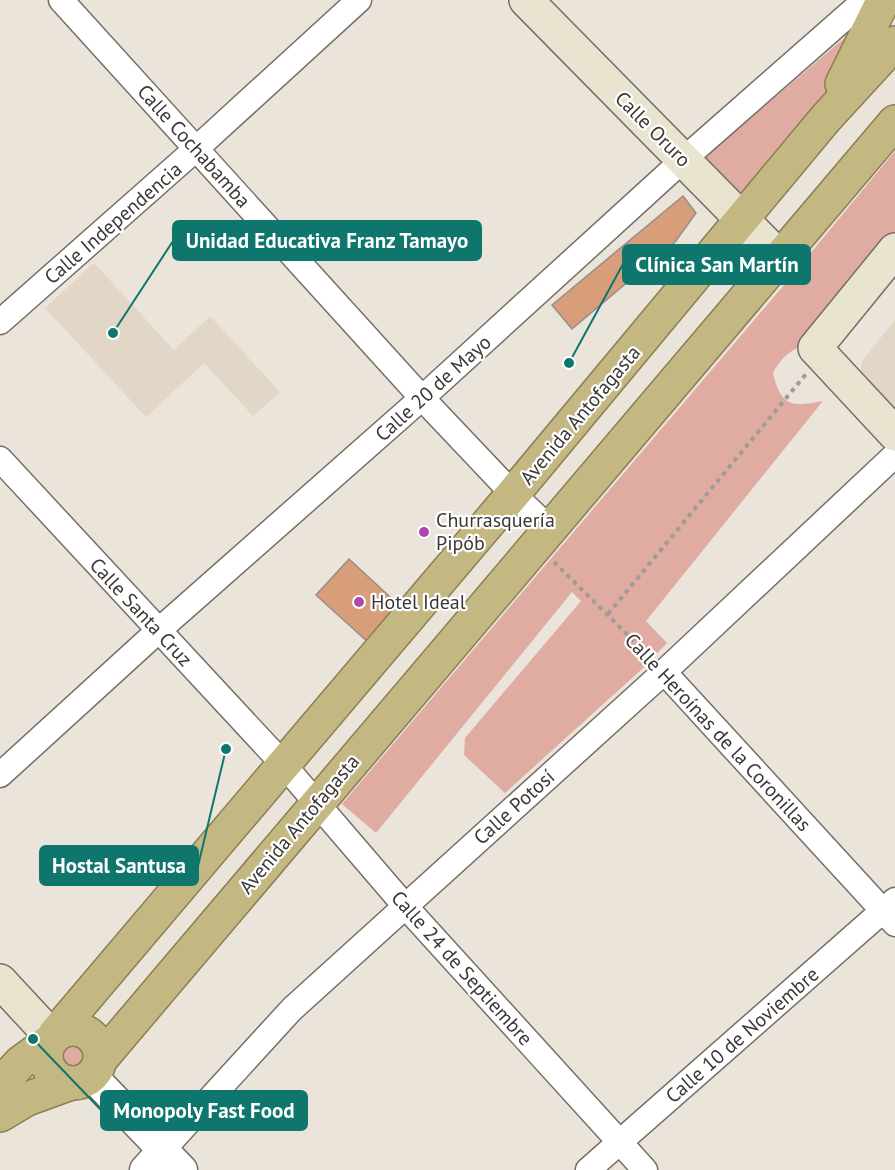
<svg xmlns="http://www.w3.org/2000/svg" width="895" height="1170" viewBox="0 0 895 1170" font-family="'PT Sans',sans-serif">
  <rect width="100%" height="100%" fill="#eae4da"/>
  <!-- built -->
  <g fill="#e2d7c7">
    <path d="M94,263L174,350L210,316L280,392L253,416L204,363L146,417L45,308Z"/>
    <path d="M895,320V412L860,374L862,361Z"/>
  </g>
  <!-- green -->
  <g fill="#e0aca1">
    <path d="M855,29L861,36L810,121L745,192L729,191L707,169L706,156Z"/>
    <path d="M895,151V235L807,343C789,352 783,355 773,373C781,407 792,407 823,401L646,621L667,643L642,669L505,793L464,755L465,738L581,601L572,592L376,833L342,804L790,278Z"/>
    <path d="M70,1035L82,1038L91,1049L88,1069L62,1074L53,1064L51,1058Z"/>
  </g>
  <!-- building -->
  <g fill="#d79e79" stroke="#978d87" stroke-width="1.5">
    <path d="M683,196L696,213L675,242L572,329L552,305Z"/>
    <path d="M349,559L402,608L370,644L316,595Z"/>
  </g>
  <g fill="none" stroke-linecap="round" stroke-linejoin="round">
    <!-- minor casing -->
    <g stroke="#756f67" stroke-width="27">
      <g id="minor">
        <path d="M61,0L422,398L513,494L549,528"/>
        <path d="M0,322L197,148L359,0"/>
        <path d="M0,459L283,764L405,906L645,1170"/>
        <path d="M664,672L895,924"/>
        <path d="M0,775L158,631L422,398L683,160L865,0"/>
        <path d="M163,1150L292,1009L664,672L895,455"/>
        <path d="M588,1170L895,900"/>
      </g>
    </g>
    <!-- tertiary casing -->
    <g stroke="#756f67" stroke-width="33">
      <g id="tertiary">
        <path d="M92,1076L182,1170"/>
        <path d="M145,1170L163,1150"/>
      </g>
    </g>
    <!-- secondary casing -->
    <g stroke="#756f67" stroke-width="36">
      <g id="secondary">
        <path d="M526,0L781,259"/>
        <path d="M895,250L815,348L895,434"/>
        <path d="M0,981L52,1037"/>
      </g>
    </g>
    <!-- trunk casing -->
    <g stroke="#8a7f52" stroke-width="36">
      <g id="trunk">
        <path d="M842,84L881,5L886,0"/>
        <circle cx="73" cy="1056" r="27"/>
        <path d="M55,1034L513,494L826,118L895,43"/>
        <path d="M100,1060L895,122"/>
        <path d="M0,1085L20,1063L50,1041"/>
        <path d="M0,1115L27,1099L71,1083"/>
      </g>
    </g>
    <!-- path -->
    <g stroke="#a09c95" stroke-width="4" stroke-dasharray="4.5 4.5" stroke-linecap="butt">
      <path d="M554,562L651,658"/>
      <path d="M608,614L806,374"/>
    </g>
    <!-- minor -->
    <use href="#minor" stroke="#fff" stroke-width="24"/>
    <!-- tertiary -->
    <use href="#tertiary" stroke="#fff" stroke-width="30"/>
    <!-- secondary -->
    <use href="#secondary" stroke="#e9e4d0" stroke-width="33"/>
    <!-- trunk -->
    <use href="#trunk" stroke="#c4b882" stroke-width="33"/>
  </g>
  <!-- markers -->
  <g fill="#ac47ac" stroke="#fff" stroke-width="2">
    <circle cx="424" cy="532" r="6"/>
    <circle cx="359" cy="602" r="6"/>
  </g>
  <g text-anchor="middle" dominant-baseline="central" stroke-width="4.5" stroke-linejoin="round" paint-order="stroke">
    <!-- street labels -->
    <g font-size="20" fill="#3a3734" stroke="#fff">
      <text transform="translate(653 129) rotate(45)">Calle Oruro</text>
      <text transform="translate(194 146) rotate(48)">Calle Cochabamba</text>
      <text transform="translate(113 223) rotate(-41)">Calle Independencia</text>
      <text transform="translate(433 388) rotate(-42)">Calle 20 de Mayo</text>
      <text transform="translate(580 415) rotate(-50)">Avenida Antofagasta</text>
      <text transform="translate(141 612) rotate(47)">Calle Santa Cruz</text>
      <text transform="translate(718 732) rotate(47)">Calle Heroínas de la Coronillas</text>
      <text transform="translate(514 807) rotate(-42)">Calle Potosí</text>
      <text transform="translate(299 824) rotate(-50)">Avenida Antofagasta</text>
      <text transform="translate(462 968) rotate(48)">Calle 24 de Septiembre</text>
      <text transform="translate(742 1035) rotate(-41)">Calle 10 de Noviembre</text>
    </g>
    <!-- poi labels -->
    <g font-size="20" fill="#3a3734" stroke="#fff" text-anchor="start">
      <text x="436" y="520">Churrasquería<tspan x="436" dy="23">Pipób</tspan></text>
      <text x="371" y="602">Hotel Ideal</text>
    </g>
  </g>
  <!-- callouts -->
  <path fill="none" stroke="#0f766e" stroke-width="2" d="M113 333L173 241M569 363L623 264M226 749L198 866M33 1039L101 1110"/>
  <g fill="#0f766e" stroke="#fff" stroke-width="2">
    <circle cx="113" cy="333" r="6"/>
    <circle cx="569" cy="363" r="6"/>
    <circle cx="226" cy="749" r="6"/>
    <circle cx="33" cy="1039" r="6"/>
  </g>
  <g fill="#0f766e" stroke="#0f766e" stroke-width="2">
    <rect x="173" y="221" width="308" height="39" rx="6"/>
    <rect x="623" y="245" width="187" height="39" rx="6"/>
    <rect x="40" y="846" width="158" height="39" rx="6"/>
    <rect x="101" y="1091" width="206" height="39" rx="6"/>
  </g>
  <g font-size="21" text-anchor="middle" font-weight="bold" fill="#fff">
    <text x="327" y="248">Unidad Educativa Franz Tamayo</text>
    <text x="717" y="272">Clínica San Martín</text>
    <text x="119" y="873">Hostal Santusa</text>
    <text x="204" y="1118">Monopoly Fast Food</text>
  </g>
</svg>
